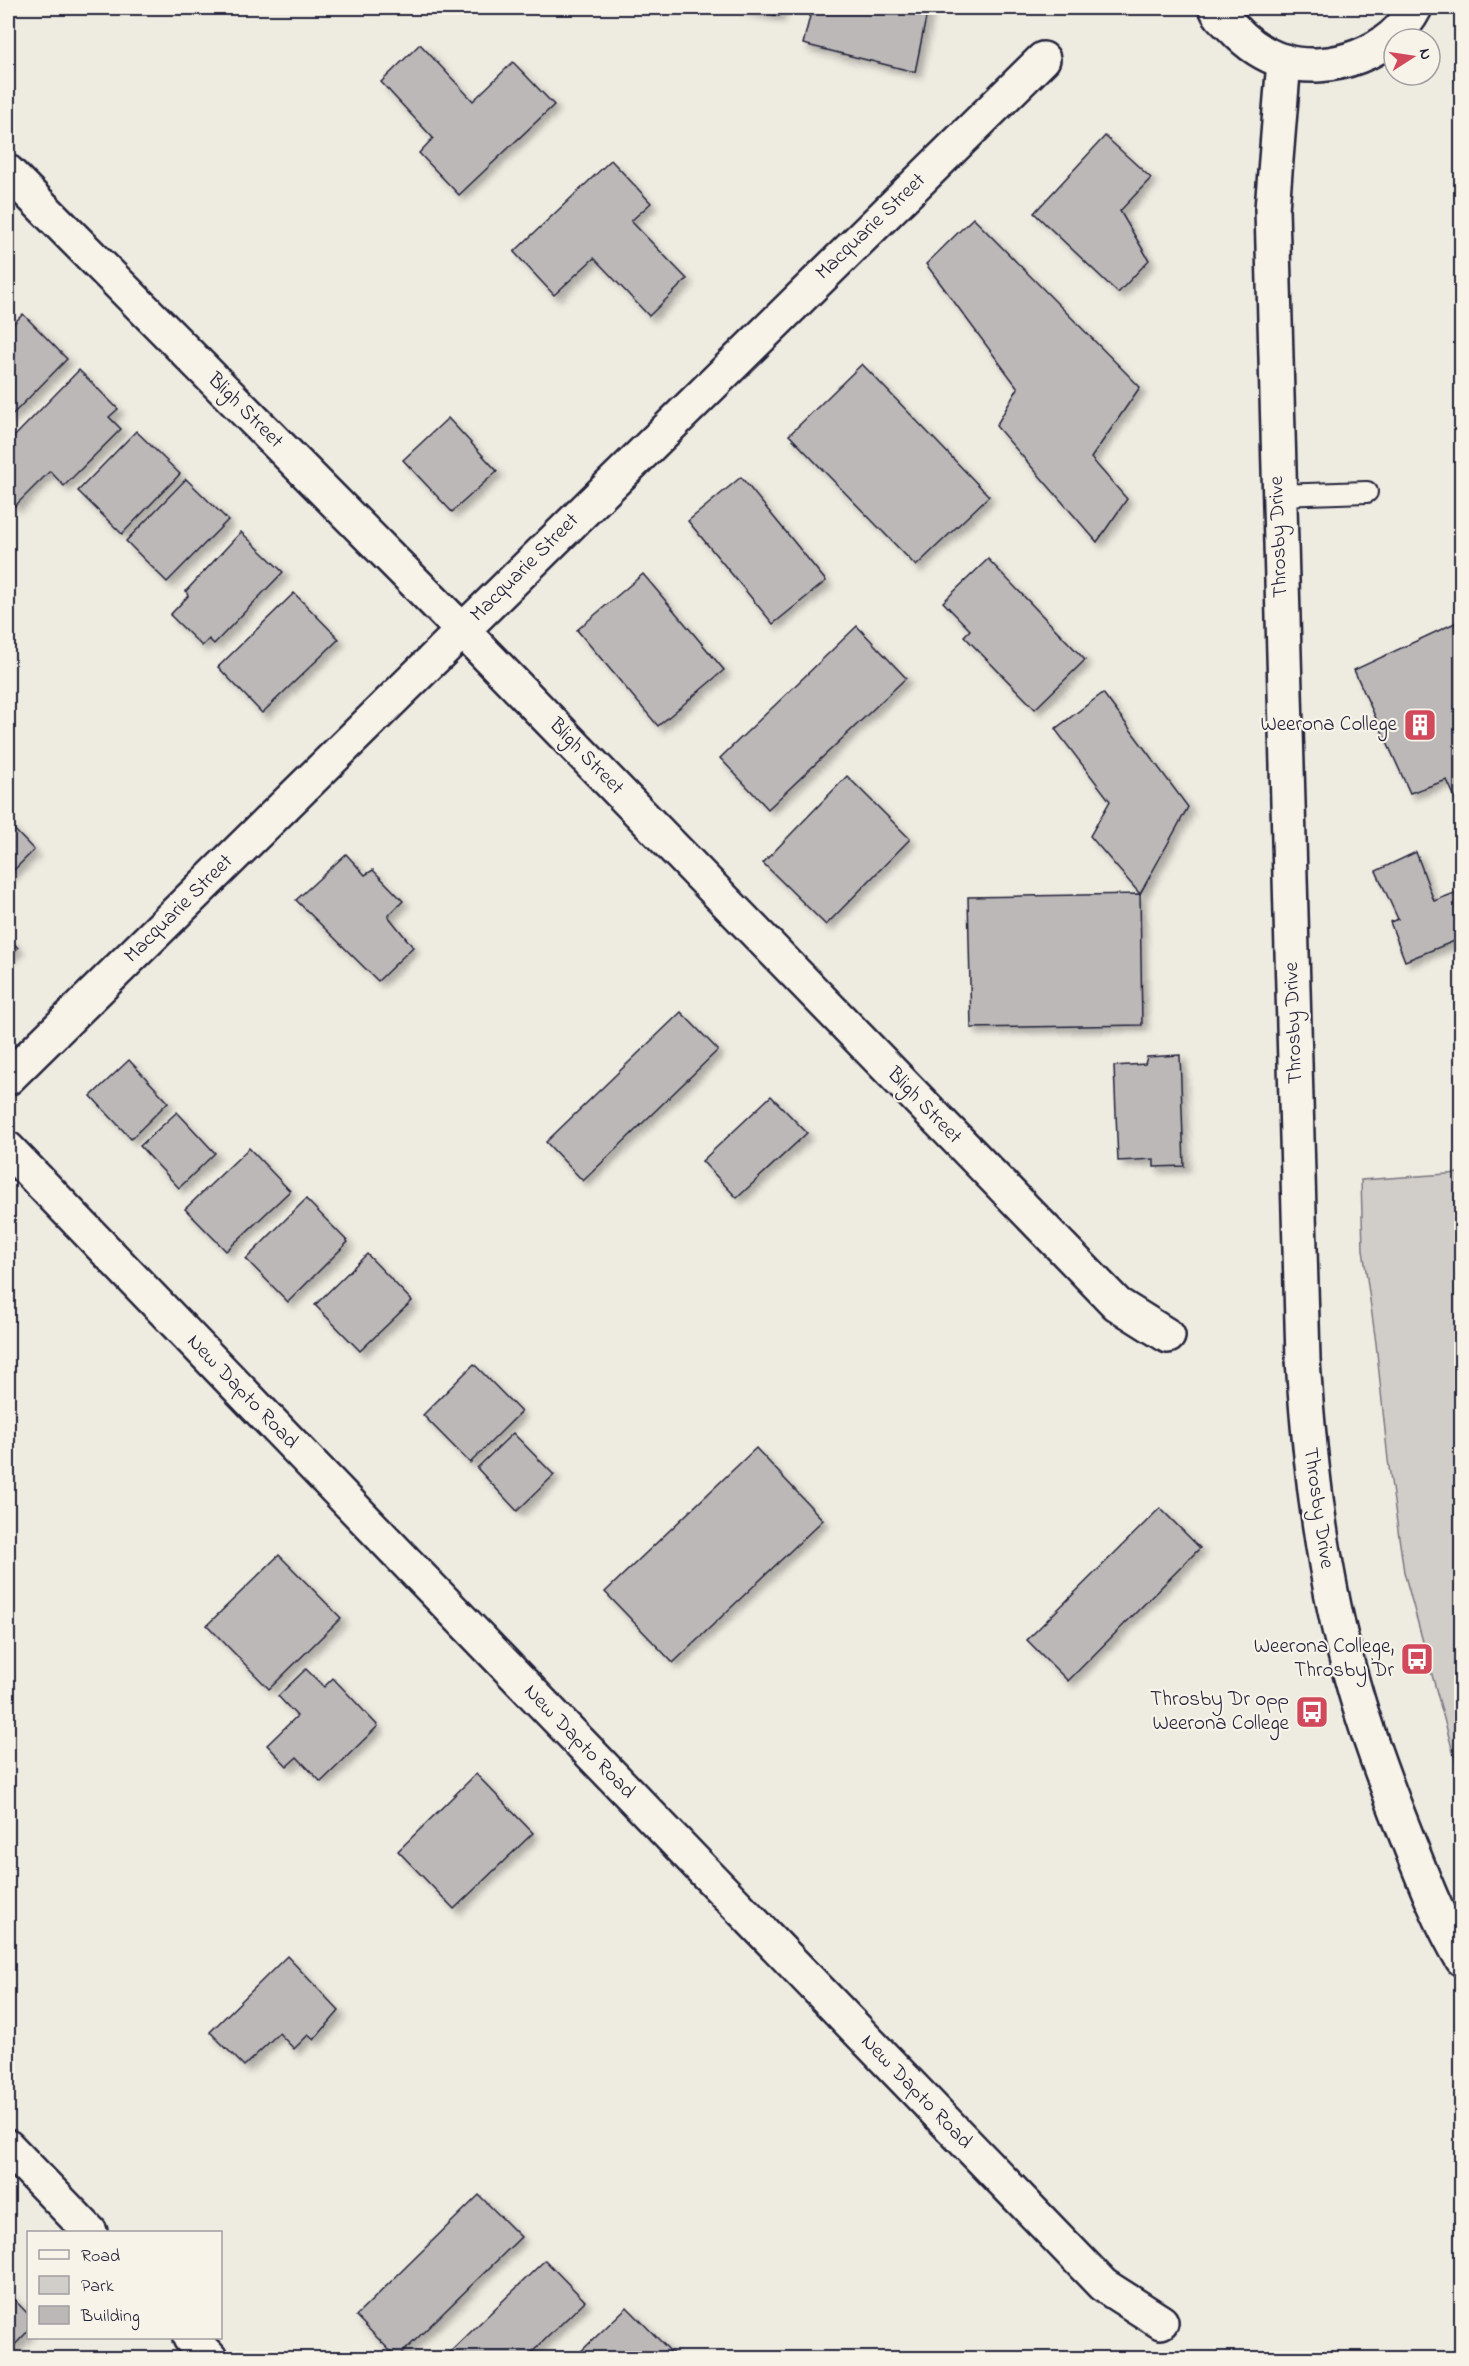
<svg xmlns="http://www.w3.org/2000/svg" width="1469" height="2366" viewBox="0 0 1469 2366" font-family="'Indie Flower',sans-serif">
  <defs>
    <filter id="shadow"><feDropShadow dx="5.5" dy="5.5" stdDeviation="3" flood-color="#0004"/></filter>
  </defs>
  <rect width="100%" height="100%" fill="#eeebe1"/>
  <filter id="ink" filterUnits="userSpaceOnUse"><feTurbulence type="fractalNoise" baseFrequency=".0167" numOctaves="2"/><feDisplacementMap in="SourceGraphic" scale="12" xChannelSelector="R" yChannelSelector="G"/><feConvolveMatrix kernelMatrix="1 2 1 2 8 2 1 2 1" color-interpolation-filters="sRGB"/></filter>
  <g filter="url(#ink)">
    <!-- green -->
    <path fill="#d1cdc9" stroke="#7a7882" stroke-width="1.5" d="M1461,1173H1462L1461,1781L1404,1572L1388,1460L1376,1343L1363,1250L1361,1180Z"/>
    <!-- building -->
    <g fill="#bbb8b7" stroke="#22223b" stroke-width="1.5" filter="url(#shadow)">
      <path d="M738,8H780L779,16Z"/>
      <path d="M812,8H928L915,72L803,44Z"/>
      <path d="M420,44L473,101L513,62L554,105L459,195L419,153L433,138L381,82Z"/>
      <path d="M1105,136L1151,178L1120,211L1149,260L1118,293L1034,213Z"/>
      <path d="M611,160L651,203L631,221L687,279L649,316L594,258L554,295L514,252Z"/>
      <path d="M973,218L1140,387L1091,458L1127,499L1097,542L996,426L1018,388L926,264Z"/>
      <path d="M23,314L67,359L8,419V329Z"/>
      <path d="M862,364L989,496L916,566L789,435Z"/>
      <path d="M79,370L118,409L109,417L121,429L64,486L50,471L15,506L8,498V443Z"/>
      <path d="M448,418L497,471L452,512L403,460Z"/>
      <path d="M136,431L180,474L122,534L78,491Z"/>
      <path d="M741,477L826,581L773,624L688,521Z"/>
      <path d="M186,479L228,520L167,582L126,541Z"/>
      <path d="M241,532L283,572L214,644L209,639L202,646L170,615L188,596L186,591Z"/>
      <path d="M988,559L1085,660L1035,709L964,636L970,630L943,602Z"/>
      <path d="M643,574L724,670L658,726L577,630Z"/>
      <path d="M294,593L339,639L262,713L218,667Z"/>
      <path d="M1457,622L1462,630V813L1447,780L1410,793L1354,670Z"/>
      <path d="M857,626L906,678L768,809L720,758Z"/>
      <path d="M1103,693L1188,807L1140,894L1090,836L1110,801L1055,729Z"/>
      <path d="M847,776L910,839L826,925L763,863Z"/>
      <path d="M8,823L34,850L8,876Z"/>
      <path d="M1416,852L1434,901L1462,890V938L1405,961L1390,922L1398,919L1376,871Z"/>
      <path d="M346,854L365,875L373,870L403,901L388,916L413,947L378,981L296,900Z"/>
      <path d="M1140,894L1142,1025L971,1028L968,897Z"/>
      <path d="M8,937L18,948L8,957Z"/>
      <path d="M681,1012L718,1050L583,1181L546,1142Z"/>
      <path d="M1180,1055L1184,1166L1154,1167V1159L1118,1161L1114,1066L1145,1064L1147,1057Z"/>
      <path d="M129,1060L168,1102L131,1139L91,1096Z"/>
      <path d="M771,1096L807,1133L737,1198L702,1161Z"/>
      <path d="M177,1112L215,1153L179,1188L140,1146Z"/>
      <path d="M249,1148L290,1191L226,1251L185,1209Z"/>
      <path d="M306,1199L348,1242L288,1302L246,1259Z"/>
      <path d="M367,1254L412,1301L360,1351L315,1305Z"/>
      <path d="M474,1364L521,1412L470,1463L423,1415Z"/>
      <path d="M513,1433L554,1475L517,1511L477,1468Z"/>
      <path d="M756,1448L823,1520L673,1663L605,1592Z"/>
      <path d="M1160,1508L1200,1548L1068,1681L1027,1640Z"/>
      <path d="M279,1555L341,1618L269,1689L207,1625Z"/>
      <path d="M306,1669L324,1687L333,1678L378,1726L321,1782L297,1757L287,1766L267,1745L297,1716L278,1696Z"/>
      <path d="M476,1774L533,1833L454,1909L398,1851Z"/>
      <path d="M287,1956L339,2011L314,2040L308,2035L294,2049L279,2033L244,2066L210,2032Z"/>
      <path d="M479,2195L521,2237L397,2358L356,2316Z"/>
      <path d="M545,2260L585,2301L526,2358H444Z"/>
      <path d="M8,2293L28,2314V2331L8,2352Z"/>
      <path d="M627,2307L677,2358H574Z"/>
    </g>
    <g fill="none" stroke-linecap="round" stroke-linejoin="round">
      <!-- lane casing -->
      <g stroke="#22223b" stroke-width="24">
        <path id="lane" d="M1278,495L1367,492"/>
      </g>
      <!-- street casing -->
      <g stroke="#22223b" stroke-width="38">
        <g id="street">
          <path d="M8,172L462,630L1117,1304L1168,1336"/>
          <path d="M8,1078L1043,59"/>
          <path d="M8,1149L1103,2285L1161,2322"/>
        </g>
      </g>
      <!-- secondary casing -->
      <g stroke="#22223b" stroke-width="38">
        <g id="secondary">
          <path d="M1216,8C1219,16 1227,22 1234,29C1247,43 1264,55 1283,61C1330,75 1393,52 1415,8"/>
          <path d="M1284,61L1272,209L1303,1360C1310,1469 1323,1578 1353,1684C1367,1734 1385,1782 1404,1830C1421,1873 1438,1919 1462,1959"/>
          <path d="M8,2147L90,2232"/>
          <path d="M190,2338L210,2358"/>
        </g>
      </g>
      <!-- lane -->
      <use href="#lane" stroke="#f7f3e8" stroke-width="20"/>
      <!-- street -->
      <use href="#street" stroke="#f7f3e8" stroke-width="33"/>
      <!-- secondary -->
      <use href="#secondary" stroke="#f7f3e8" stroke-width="33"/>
    </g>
  </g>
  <!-- icons -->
  <defs>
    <g id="building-square" transform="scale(1.725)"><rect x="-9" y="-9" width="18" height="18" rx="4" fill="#d1495b" stroke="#f7f3e8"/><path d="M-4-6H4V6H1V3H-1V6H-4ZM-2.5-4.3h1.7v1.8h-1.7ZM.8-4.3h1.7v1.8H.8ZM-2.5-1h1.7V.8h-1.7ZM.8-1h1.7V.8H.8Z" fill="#fff"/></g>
    <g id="bus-square" transform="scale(1.725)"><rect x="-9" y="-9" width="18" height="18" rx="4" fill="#d1495b" stroke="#f7f3e8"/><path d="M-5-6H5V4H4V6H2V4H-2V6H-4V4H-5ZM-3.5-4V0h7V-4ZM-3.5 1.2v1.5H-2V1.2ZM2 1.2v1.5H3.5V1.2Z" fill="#fff"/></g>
  </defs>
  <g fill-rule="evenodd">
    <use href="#building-square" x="1420" y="725"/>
    <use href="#bus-square" x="1417" y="1659"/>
    <use href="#bus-square" x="1312" y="1712"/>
  </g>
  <g text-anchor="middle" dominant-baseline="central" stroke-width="4.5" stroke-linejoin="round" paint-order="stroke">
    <!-- street labels -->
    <g font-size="21" fill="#22223b" stroke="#f7f3e8">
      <text transform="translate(871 227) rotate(-44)">Macquarie Street</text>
      <text transform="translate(245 411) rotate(45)">Bligh Street</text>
      <text transform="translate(1279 537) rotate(-92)">Throsby Drive</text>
      <text transform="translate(525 568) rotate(-45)">Macquarie Street</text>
      <text transform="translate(586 757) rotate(46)">Bligh Street</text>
      <text transform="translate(179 909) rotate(-45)">Macquarie Street</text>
      <text transform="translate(1294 1023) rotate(-92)">Throsby Drive</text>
      <text transform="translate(924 1106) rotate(46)">Bligh Street</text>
      <text transform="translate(242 1392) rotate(46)">New Dapto Road</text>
      <text transform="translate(1318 1508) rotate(82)">Throsby Drive</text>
      <text transform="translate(579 1742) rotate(46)">New Dapto Road</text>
      <text transform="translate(916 2092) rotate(46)">New Dapto Road</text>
    </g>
    <!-- poi labels -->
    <g font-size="21" fill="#22223b" stroke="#f7f3e8" text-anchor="end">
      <text x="1397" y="725">Weerona College</text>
      <text x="1394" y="1647">Weerona College,<tspan x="1394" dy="24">Throsby Dr</tspan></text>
      <text x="1289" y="1700">Throsby Dr opp<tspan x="1289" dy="24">Weerona College</tspan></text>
    </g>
  </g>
  <!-- margin -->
  <rect width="1469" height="2366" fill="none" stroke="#f7f3e8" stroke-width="30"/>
  <rect x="15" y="15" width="1439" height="2336" fill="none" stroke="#22223b" stroke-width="2" filter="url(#ink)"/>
  <!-- legend -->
  <rect x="27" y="2231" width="195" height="108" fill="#f7f3e8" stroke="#a29fa3" stroke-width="1.5"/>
  <rect x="39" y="2250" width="30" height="9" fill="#f7f3e8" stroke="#a29fa3" stroke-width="1.5"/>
  <text x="81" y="2261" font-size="18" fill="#22223b">Road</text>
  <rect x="39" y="2276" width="30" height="18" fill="#d1cdc9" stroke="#a29fa3" stroke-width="1.5"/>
  <text x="81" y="2291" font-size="18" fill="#22223b">Park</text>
  <rect x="39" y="2306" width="30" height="18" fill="#bbb8b7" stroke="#a29fa3" stroke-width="1.5"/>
  <text x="81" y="2321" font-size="18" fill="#22223b">Building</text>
  <!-- north arrow -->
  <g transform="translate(1412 57) rotate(78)"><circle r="28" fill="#f7f3e8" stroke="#a29fa3" stroke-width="1.5"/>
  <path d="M0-4.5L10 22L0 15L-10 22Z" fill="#d1495b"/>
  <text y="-9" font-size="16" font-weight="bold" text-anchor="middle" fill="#22223b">N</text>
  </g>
</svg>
